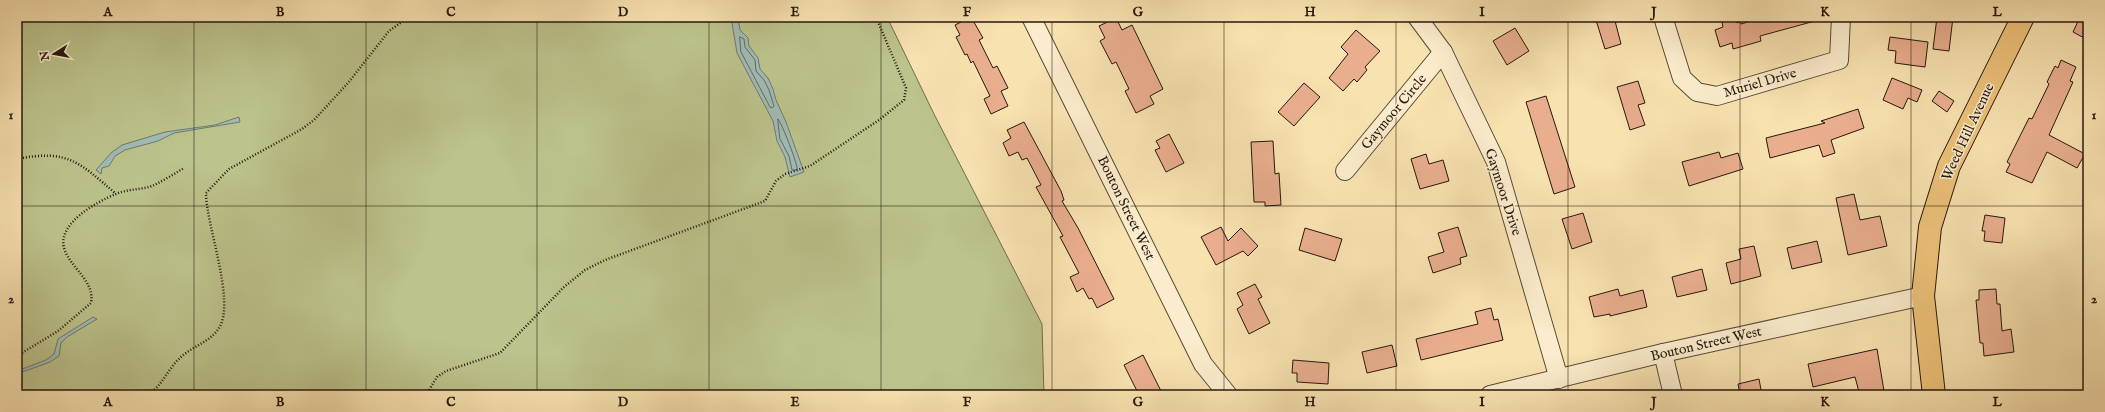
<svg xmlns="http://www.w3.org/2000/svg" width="2105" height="412" viewBox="0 0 2105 412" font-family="'IM FELL English',serif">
  <rect width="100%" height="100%" fill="#f8e2b0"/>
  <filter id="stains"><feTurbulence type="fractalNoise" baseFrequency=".005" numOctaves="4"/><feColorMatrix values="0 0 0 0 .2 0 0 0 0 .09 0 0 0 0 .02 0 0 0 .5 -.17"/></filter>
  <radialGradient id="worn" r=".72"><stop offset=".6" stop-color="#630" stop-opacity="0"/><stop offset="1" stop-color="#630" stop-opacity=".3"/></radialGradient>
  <!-- green -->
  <path fill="#bcc38c" stroke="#726d4c" d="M17,17H887L934,114L1042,324L1044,395H17Z"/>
  <!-- water -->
  <g fill="#a1bcb5" stroke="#707a72">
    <path d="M731,17H738L740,30L748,38L749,46L758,58L760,69L768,78L773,89L776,100L786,122L804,172L790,177L785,157L777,141L773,121L737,53Z"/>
    <path d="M239,117L240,122L174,133L158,141L125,150L115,156L109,166L102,168L101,174L96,170L111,153L122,145L165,132L215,125Z"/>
    <path d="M93,317L97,319L67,337L61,343L59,356L50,362L17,374V371L46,360L54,354L58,339Z"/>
  </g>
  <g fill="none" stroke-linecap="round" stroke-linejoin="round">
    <!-- shore -->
    <g stroke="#646a61" stroke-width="1">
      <path d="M740,37L744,39L745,47L755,60L756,71L764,80L769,90L774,106L772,108L770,107L741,52Z"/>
      <path d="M778,119C781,121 799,167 797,170H792L789,156L780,139Z"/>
    </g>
  </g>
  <!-- building -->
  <g fill="#e9ae8e" stroke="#27170d">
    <path d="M971,17L983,38L979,40L993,68L997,66L1008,88L1001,91L1008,106L991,114L984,99L990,96L973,61L971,63L967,54L965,55L956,37L960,35L955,25Z"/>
    <path d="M1595,17H1614L1621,44L1605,49Z"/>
    <path d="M1736,17L1737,23L1740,22L1741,24L1765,17H1814L1815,21L1760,36L1761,41L1733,49L1732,43L1720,47L1715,30L1723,27L1722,22Z"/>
    <path d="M1937,17H1953L1949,51L1933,49Z"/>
    <path d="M2080,17H2088V40L2073,32Z"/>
    <path d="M1116,18L1122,30L1132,25L1163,89L1150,96L1154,104L1136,113L1125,91L1129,89L1116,62L1112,64L1100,41L1105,38L1099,26Z"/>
    <path d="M1515,28L1529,51L1507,65L1493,41Z"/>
    <path d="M1356,30L1380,51L1365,67L1367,70L1357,82L1354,79L1343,91L1329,78L1348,54L1341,47Z"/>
    <path d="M1890,37L1928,42L1925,67L1895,63L1896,51L1888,50Z"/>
    <path d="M2061,60L2076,67L2070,81L2073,82L2049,135L2085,154L2077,168L2047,152L2032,183L2006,172L2010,164L2007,162L2029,118L2032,119L2049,84L2047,82L2055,66L2058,68Z"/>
    <path d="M1892,78L1922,90L1917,102L1908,98L1903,109L1883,100Z"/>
    <path d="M1638,81L1645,103L1638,105L1645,125L1630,130L1617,87Z"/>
    <path d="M1304,83L1320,97L1294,126L1278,112Z"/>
    <path d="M1939,91L1954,101L1947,112L1932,101Z"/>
    <path d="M1546,96L1575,187L1554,194L1526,102Z"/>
    <path d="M1858,109L1864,128L1831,140L1835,153L1823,157L1819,145L1770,158L1766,138L1825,123L1821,121Z"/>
    <path d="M1024,122L1061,191L1064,200L1062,201L1078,228L1114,299L1097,308L1092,298L1089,299L1083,288L1077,292L1070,277L1079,273L1060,237L1063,236L1036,187L1041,185L1027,158L1022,160L1018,152L1009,156L1003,143L1011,138L1007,130Z"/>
    <path d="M1169,134L1184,163L1166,172L1155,150L1160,148L1156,141Z"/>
    <path d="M1273,141L1275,174L1279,173L1281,205L1265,206V202H1254L1251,142Z"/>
    <path d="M1719,152L1721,158L1738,153L1743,169L1689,186L1682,162Z"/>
    <path d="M1426,154L1429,164L1443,160L1449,181L1420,189L1411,159Z"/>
    <path d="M1854,194L1860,220L1880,216L1887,246L1848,255L1836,198Z"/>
    <path d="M1583,213L1592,242L1572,249L1562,219Z"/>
    <path d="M1985,215L2005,218L2002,243L1984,241L1985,231H1982Z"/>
    <path d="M1221,227L1228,241L1241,228L1258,246L1248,256L1243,251L1216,265L1201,237Z"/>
    <path d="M1458,227L1467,256L1460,258L1461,264L1433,273L1428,257L1444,252L1438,233Z"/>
    <path d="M1305,228L1342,239L1335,261L1299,250Z"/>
    <path d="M1817,241L1822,262L1792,269L1787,248Z"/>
    <path d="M1754,246L1761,276L1731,284L1726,263L1741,259L1739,249Z"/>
    <path d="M1702,269L1707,290L1677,297L1672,277Z"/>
    <path d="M1255,284L1262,297L1258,299L1270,323L1249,334L1237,309L1243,305L1237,293Z"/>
    <path d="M1618,289L1620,296L1643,290L1647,307L1610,316V314L1594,317L1589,297Z"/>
    <path d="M1996,289L1997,304H2000L2002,331L2011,329L2014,352L1984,356L1983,343H1980L1976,300H1979V290Z"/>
    <path d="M1491,308L1494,320L1498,319L1503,340L1421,360L1416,339L1478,324L1475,312Z"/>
    <path d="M1392,345L1397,366L1367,373L1362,352Z"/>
    <path d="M1877,349L1884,391L1861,395V391L1859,392L1855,377L1813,387L1808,364Z"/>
    <path d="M1143,355L1163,395H1139L1124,365Z"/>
    <path d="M1293,360L1329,363L1328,384L1297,382V373H1292Z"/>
    <path d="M1759,379L1762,395H1740L1738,384Z"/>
  </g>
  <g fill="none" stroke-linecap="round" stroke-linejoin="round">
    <!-- minor casing -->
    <g stroke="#5b4a36" stroke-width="20">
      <g id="minor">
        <path d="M1031,17L1203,364L1228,395"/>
        <path d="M1417,17L1443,52L1496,162L1559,379"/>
        <path d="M1663,17L1682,78L1697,92L1717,96L1839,60L1841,17"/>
        <path d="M1345,171L1443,52"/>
        <path d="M1663,353L1673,395"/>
        <path d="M1490,395L1663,353L1923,296"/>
      </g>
    </g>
    <!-- major casing -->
    <g stroke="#27170d" stroke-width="24">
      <path id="major" d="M1934,395L1923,296L1930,227L1949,166L2023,17"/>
    </g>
    <!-- path -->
    <g stroke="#27170d" stroke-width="2.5" stroke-dasharray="1 2" stroke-linecap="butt">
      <path d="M17,159C68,149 79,162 116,194"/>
      <path d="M17,356L58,331L91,303C95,283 74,270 66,253C52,226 96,202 116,194C127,189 140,190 152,186C163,181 174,174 184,168"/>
      <path d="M147,395C162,387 168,368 181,357C193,346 210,342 219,328C236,302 206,225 206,193L229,169L302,129L314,120L348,83L389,31L403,21L420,17"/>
      <path d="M426,395L437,377L446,371L500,353L564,287L585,270L605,260L765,201L776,181L785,174L810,166L879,120L904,100L906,88L876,17"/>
    </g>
    <!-- minor -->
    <use href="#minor" stroke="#faeccc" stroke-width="18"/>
    <!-- major -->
    <use href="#major" stroke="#ecc178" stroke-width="22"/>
  </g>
  <!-- grid -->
  <path fill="none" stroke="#27170d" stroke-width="1" stroke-opacity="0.55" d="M194,17V395M366,17V395M537,17V395M709,17V395M881,17V395M1052,17V395M1224,17V395M1396,17V395M1568,17V395M1740,17V395M1911,17V395M17,206H2088"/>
  <g text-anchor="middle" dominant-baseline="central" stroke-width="3" stroke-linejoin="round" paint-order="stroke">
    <!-- street labels -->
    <g font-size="14" fill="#27170d" stroke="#faeccc">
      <text transform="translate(1760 83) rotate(-16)">Muriel Drive</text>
      <text transform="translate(1394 112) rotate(-50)">Gaymoor Circle</text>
      <text transform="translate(1968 132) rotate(-65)">Weed Hill Avenue</text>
      <text transform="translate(1503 192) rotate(72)">Gaymoor Drive</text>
      <text transform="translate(1126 208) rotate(64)">Bouton Street West</text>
      <text transform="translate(1706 344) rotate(-13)">Bouton Street West</text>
    </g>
  </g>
  <!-- margin -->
  <rect width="2105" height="412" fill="none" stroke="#f8e2b0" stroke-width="44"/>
  <!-- north arrow -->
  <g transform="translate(54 54) rotate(259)" stroke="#faeccc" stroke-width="3" paint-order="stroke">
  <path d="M0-3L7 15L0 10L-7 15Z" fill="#27170d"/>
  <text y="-6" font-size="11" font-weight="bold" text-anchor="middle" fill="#27170d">N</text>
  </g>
  <rect x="22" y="22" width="2061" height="368" fill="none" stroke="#27170d" stroke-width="1.5"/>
  <g font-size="13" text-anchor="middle" font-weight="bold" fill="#27170d">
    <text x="108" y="16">A</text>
    <text x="280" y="16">B</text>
    <text x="451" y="16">C</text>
    <text x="623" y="16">D</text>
    <text x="795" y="16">E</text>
    <text x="967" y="16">F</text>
    <text x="1138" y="16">G</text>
    <text x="1310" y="16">H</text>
    <text x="1482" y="16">I</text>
    <text x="1654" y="16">J</text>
    <text x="1825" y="16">K</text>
    <text x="1997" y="16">L</text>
    <text x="11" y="119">1</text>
    <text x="2094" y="119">1</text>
    <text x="11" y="303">2</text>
    <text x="2094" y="303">2</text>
    <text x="108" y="406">A</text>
    <text x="280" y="406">B</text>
    <text x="451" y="406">C</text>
    <text x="623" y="406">D</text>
    <text x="795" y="406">E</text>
    <text x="967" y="406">F</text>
    <text x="1138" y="406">G</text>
    <text x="1310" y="406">H</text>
    <text x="1482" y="406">I</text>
    <text x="1654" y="406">J</text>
    <text x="1825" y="406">K</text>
    <text x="1997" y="406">L</text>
  </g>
  <rect width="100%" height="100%" filter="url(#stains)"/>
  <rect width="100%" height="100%" fill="url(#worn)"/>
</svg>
